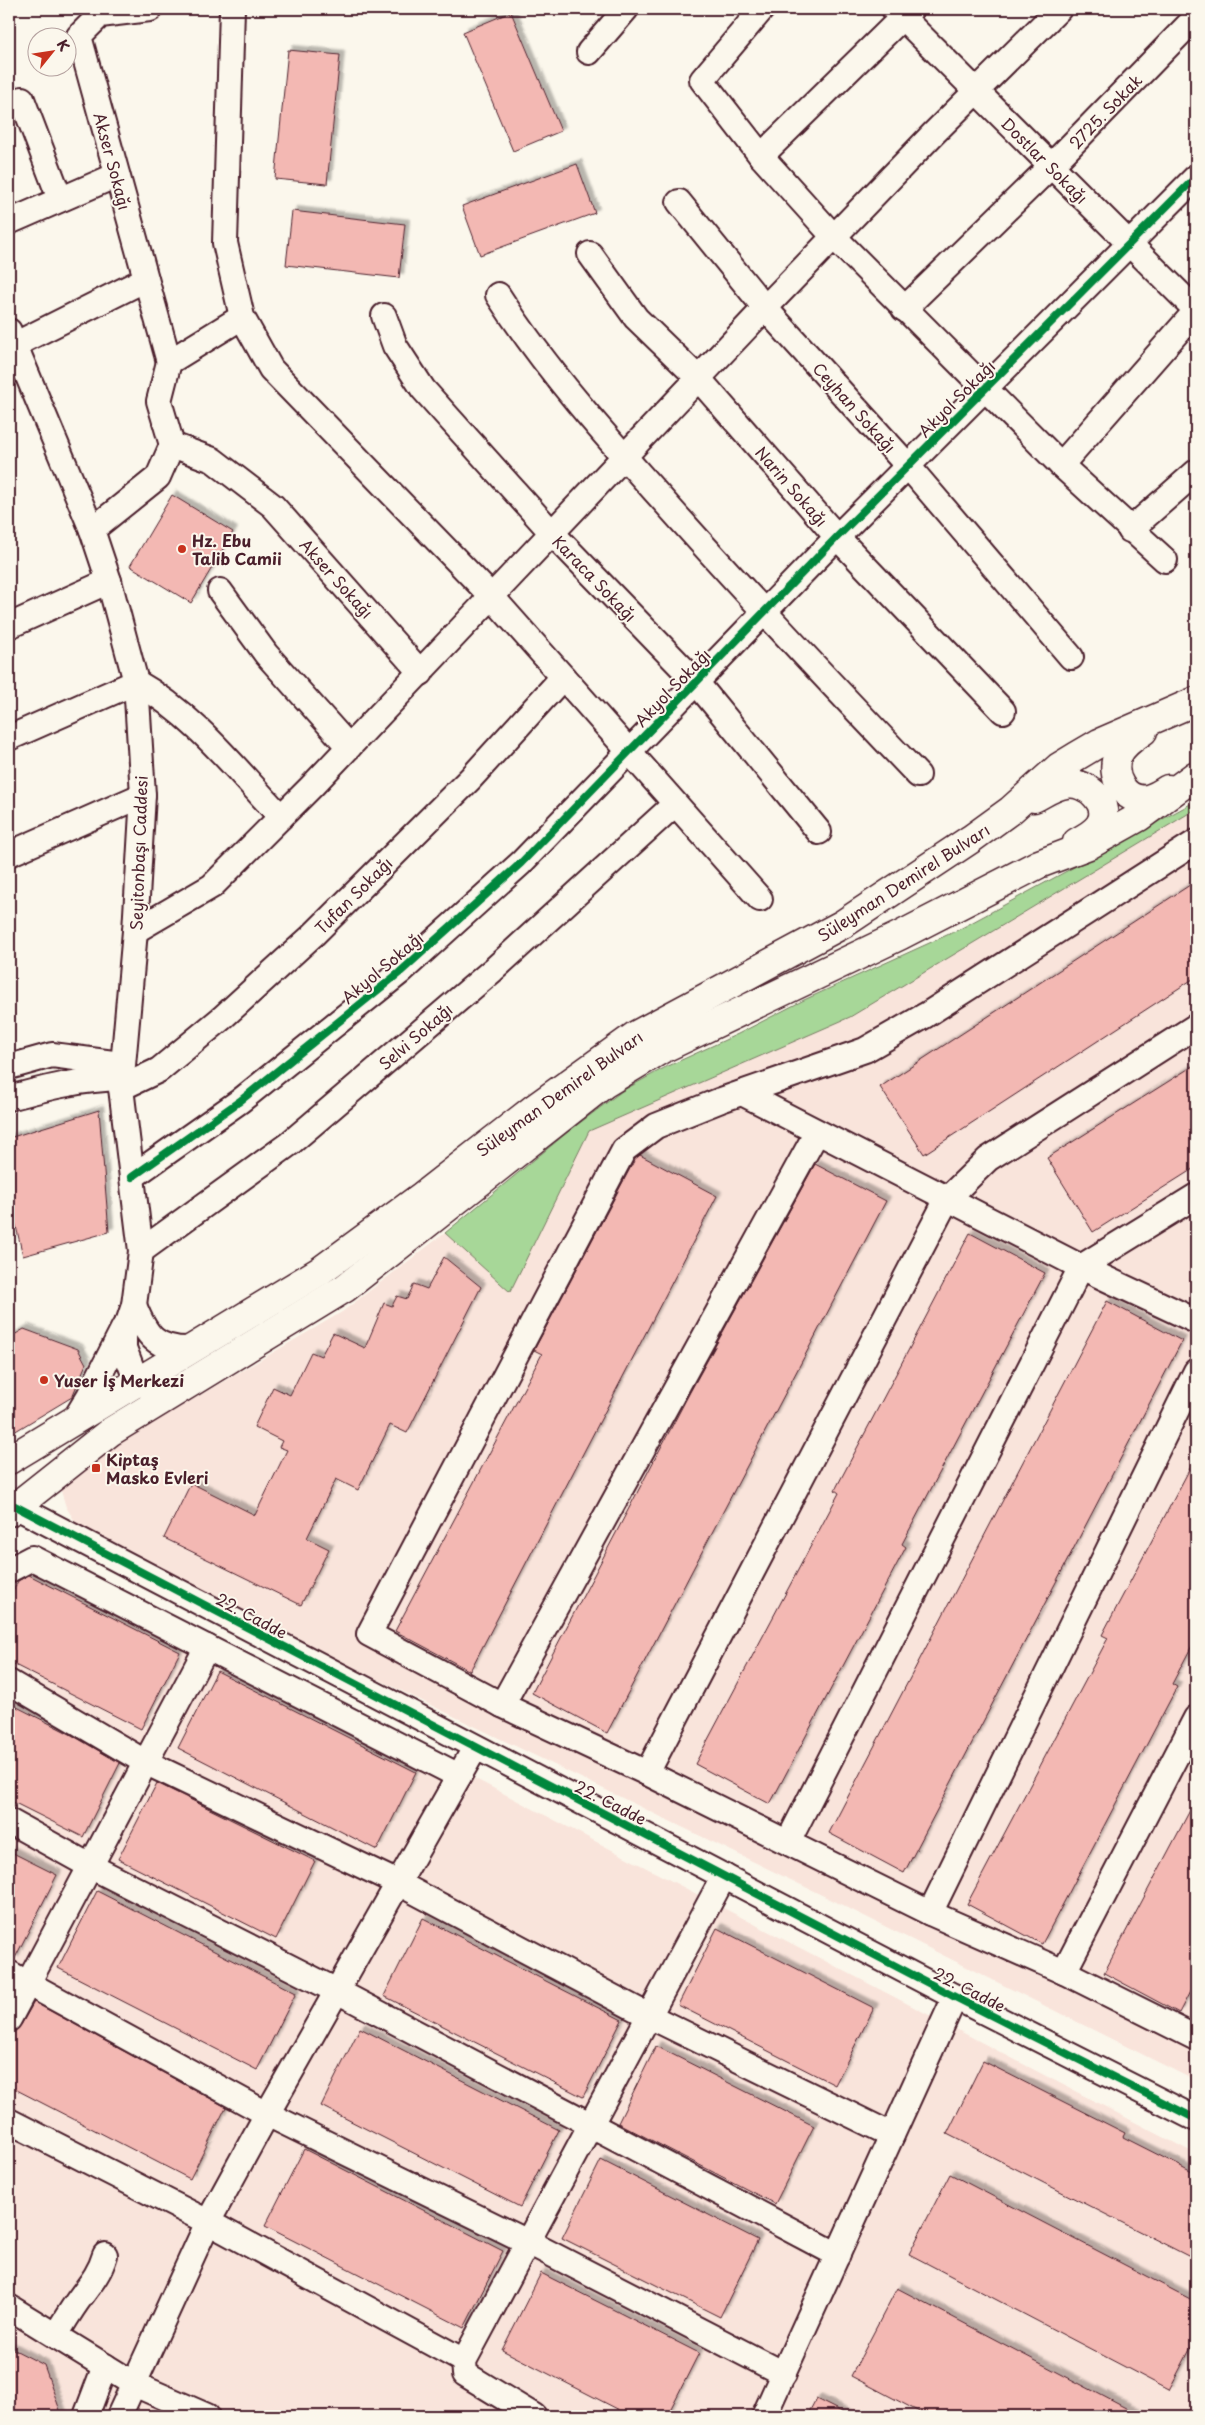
<svg xmlns="http://www.w3.org/2000/svg" width="1205" height="2425" viewBox="0 0 1205 2425" font-family="'Playpen Sans',sans-serif">
  <defs>
    <filter id="shadow"><feDropShadow dx="4.5" dy="-4.5" stdDeviation="1" flood-color="#0004"/></filter>
  </defs>
  <rect width="100%" height="100%" fill="#fbf7ec"/>
  <filter id="ink" filterUnits="userSpaceOnUse"><feTurbulence type="fractalNoise" baseFrequency=".02" numOctaves="2"/><feDisplacementMap in="SourceGraphic" scale="10" xChannelSelector="R" yChannelSelector="G"/><feConvolveMatrix kernelMatrix="1 2 1 2 8 2 1 2 1" color-interpolation-filters="sRGB"/></filter>
  <g filter="url(#ink)">
    <!-- built -->
    <g fill="#f9e4db">
      <path d="M1196,809V2081L832,1900L330,1656L91,1536L76,1523L66,1507L61,1491V1480L73,1470L342,1312L445,1233L510,1291L589,1131L850,1017Z"/>
      <path d="M28,1546L1196,2154V2416H9V1553Z"/>
    </g>
    <!-- green -->
    <path fill="#a7d798" stroke="#787b62" d="M1196,801V809L850,1017L589,1131L510,1292L445,1233L569,1131L622,1091L664,1068L738,1034L804,1000L958,930Z"/>
    <!-- building -->
    <g fill="#f3b8b3" stroke="#4a1f2b" filter="url(#shadow)">
      <path d="M511,12L561,131L513,151L463,32Z"/>
      <path d="M288,50L340,55L327,184L275,179Z"/>
      <path d="M577,164L595,213L480,255L462,206Z"/>
      <path d="M292,211L405,224L399,278L286,265Z"/>
      <path d="M172,495L233,532L191,603L130,566Z"/>
      <path d="M1196,881V977L924,1154L880,1087Z"/>
      <path d="M1196,1064V1167L1093,1232L1047,1158Z"/>
      <path d="M99,1110L109,1232L23,1256L9,1196V1138Z"/>
      <path d="M640,1155L717,1196L470,1671L395,1631L542,1354L534,1350L635,1159Z"/>
      <path d="M815,1164L886,1201L607,1733L532,1693L690,1392Z"/>
      <path d="M970,1233L1045,1273L902,1544L906,1547L770,1804L695,1764L839,1493L835,1490Z"/>
      <path d="M444,1257L481,1287L407,1433L390,1425L358,1490L336,1479L307,1538L329,1549L301,1605L164,1538L191,1483L255,1515L287,1450L279,1447L282,1441L254,1427L273,1387L290,1395L311,1352L321,1356L333,1333L365,1348L384,1303L392,1306L397,1296L407,1299L414,1284L427,1289Z"/>
      <path d="M1107,1301L1182,1341L904,1873L829,1833Z"/>
      <path d="M24,1329L78,1349L86,1364L72,1397L9,1435V1338Z"/>
      <path d="M1196,1457V1638L1172,1684L1177,1687L1042,1944L967,1904L1108,1638L1102,1635Z"/>
      <path d="M29,1575L180,1652L141,1729L9,1662V1599L18,1581Z"/>
      <path d="M217,1671L416,1772L377,1850L178,1748Z"/>
      <path d="M9,1703L70,1734L120,1763L83,1837L9,1800Z"/>
      <path d="M157,1783L315,1861L276,1939L118,1859Z"/>
      <path d="M1196,1799V1980L1179,2013L1104,1973Z"/>
      <path d="M9,1851L57,1875L14,1960L9,1959Z"/>
      <path d="M97,1891L296,1993L257,2070L58,1968Z"/>
      <path d="M423,1918L622,2020L583,2097L384,1996Z"/>
      <path d="M717,1928L874,2008L835,2085L678,2005Z"/>
      <path d="M34,2002L226,2107L190,2179L9,2086V2042L14,2031L21,2025Z"/>
      <path d="M360,2028L559,2130L520,2207L321,2106Z"/>
      <path d="M656,2046L814,2126L775,2204L618,2123Z"/>
      <path d="M983,2061L1125,2133L1123,2137L1196,2174V2260L947,2134Z"/>
      <path d="M304,2149L503,2251L464,2328L265,2226Z"/>
      <path d="M601,2160L758,2240L720,2317L562,2238Z"/>
      <path d="M950,2174L1196,2302V2338L1169,2390L909,2254Z"/>
      <path d="M541,2273L699,2353L667,2416H631L502,2350Z"/>
      <path d="M897,2288L1141,2416H927L851,2376Z"/>
      <path d="M9,2347L44,2365L62,2416H9Z"/>
      <path d="M816,2399L850,2416H807Z"/>
    </g>
    <g fill="none" stroke-linecap="round" stroke-linejoin="round">
      <!-- minor casing -->
      <g stroke="#4a1f2b" stroke-width="28">
        <g id="minor">
          <path d="M150,9L100,15L79,36L169,362"/>
          <path d="M232,9L225,243L242,317L271,369L493,598L760,899"/>
          <path d="M762,9L702,80L761,156L834,237L1061,465L1165,560"/>
          <path d="M894,9L1196,310"/>
          <path d="M589,52L626,9"/>
          <path d="M22,99L60,199"/>
          <path d="M761,156L911,9"/>
          <path d="M679,202L765,308L908,466L1071,657"/>
          <path d="M9,222L117,175"/>
          <path d="M590,254L636,318L698,378L837,537L1003,711"/>
          <path d="M498,295C547,371 608,439 669,507C750,598 834,687 918,775"/>
          <path d="M904,309L1051,166L1196,17"/>
          <path d="M384,316L395,346L423,389L553,534L696,682L819,832"/>
          <path d="M9,331L92,530L109,581L136,682L143,795L135,931L121,1088L141,1251L134,1305L124,1335V1348L134,1374L153,1392"/>
          <path d="M14,345L146,279"/>
          <path d="M172,445L213,460L273,506L421,673"/>
          <path d="M1061,465L1196,311"/>
          <path d="M92,530L158,477L172,445L159,401L169,362L242,317"/>
          <path d="M1130,530L1196,472"/>
          <path d="M220,591L266,654L349,747"/>
          <path d="M9,626L109,581"/>
          <path d="M9,738L136,682C193,714 236,769 281,817"/>
          <path d="M1196,842L926,1015L865,1050L721,1100L656,1126L624,1150L369,1634L502,1705L647,1773L930,1913L1064,1972L1196,2038"/>
          <path d="M9,854L143,795"/>
          <path d="M135,931L212,886L312,786L765,308L933,134L1059,9"/>
          <path d="M9,1067L52,1055L121,1064"/>
          <path d="M121,1088L159,1070L222,1018L312,936L470,779L563,677"/>
          <path d="M742,1093L1081,1267L1196,1321"/>
          <path d="M9,1098C46,1088 82,1079 121,1078"/>
          <path d="M132,1177L240,1101L399,973L521,863L837,537L1196,177"/>
          <path d="M141,1251L289,1144L493,970L675,804"/>
          <path d="M134,1305C146,1336 156,1350 191,1349"/>
          <path d="M75,1419L89,1396L124,1327"/>
          <path d="M15,1506L955,1997L1196,2119"/>
          <path d="M9,1570L32,1558L459,1776"/>
          <path d="M9,1682L145,1762L398,1883L649,2016L892,2135"/>
          <path d="M502,1705L817,1132"/>
          <path d="M647,1773L947,1199L988,1159L1196,1026"/>
          <path d="M9,1821L90,1866L337,1991L838,2255"/>
          <path d="M788,1842L1081,1267L1196,1196"/>
          <path d="M930,1913L1196,1371"/>
          <path d="M1064,1972L1196,1718"/>
          <path d="M9,1973L267,2114L528,2242L784,2374"/>
          <path d="M9,2019L207,1647"/>
          <path d="M9,2121L208,2222L464,2361"/>
          <path d="M9,2307L134,2384L207,2416"/>
          <path d="M56,2335C64,2322 72,2308 82,2295C92,2282 100,2272 105,2255"/>
          <path d="M86,2416L105,2366"/>
          <path d="M119,2416L208,2222L267,2114L475,1748"/>
          <path d="M534,2416L465,2374L464,2361L724,1876"/>
          <path d="M764,2416L955,1997"/>
        </g>
      </g>
      <!-- major casing -->
      <g stroke="#4a1f2b" stroke-width="31">
        <g id="major">
          <path d="M1143,731C1133,738 1123,744 1118,755C1109,774 1124,803 1147,799C1154,798 1162,793 1168,789"/>
          <path d="M1034,798C1044,793 1055,785 1066,784C1087,780 1114,806 1099,826C1094,833 1085,838 1077,842"/>
          <path d="M9,1460L320,1271L422,1196L536,1107L636,1035L843,924L971,839L1011,810L1059,767L1077,756L1099,743L1196,701"/>
          <path d="M9,1512L110,1432L345,1288L604,1084L662,1049L901,935L1039,864L1089,845L1139,817L1196,775"/>
        </g>
      </g>
      <!-- minor -->
      <use href="#minor" stroke="#fbf7ec" stroke-width="24"/>
      <!-- major -->
      <use href="#major" stroke="#fbf7ec" stroke-width="28"/>
      <!-- cycleway casing -->
      <g stroke="#fbf7ec" stroke-width="11">
        <g id="cycleway">
          <path d="M132,1177L240,1101L399,973L521,863L837,537L1196,177"/>
          <path d="M15,1506L955,1997L1196,2119"/>
        </g>
      </g>
      <!-- cycleway -->
      <use href="#cycleway" stroke="#00873e" stroke-width="8"/>
    </g>
  </g>
  <!-- markers -->
  <g fill="#c8321e" stroke="#fbf7ec" stroke-width="2">
    <circle cx="182" cy="549" r="5"/>
    <circle cx="44" cy="1380" r="5"/>
    <rect x="91" y="1463" width="10" height="10" rx="2.5"/>
  </g>
  <g text-anchor="middle" dominant-baseline="central" stroke-width="4" stroke-linejoin="round" paint-order="stroke">
    <!-- street labels -->
    <g font-size="16" fill="#4a1f2b" stroke="#fbf7ec">
      <text transform="translate(1105 111) rotate(-46)">2725. Sokak</text>
      <text transform="translate(1045 160) rotate(45)">Dostlar Sokağı</text>
      <text transform="translate(113 161) rotate(75)">Akser Sokağı</text>
      <text transform="translate(956 398) rotate(-45)">Akyol Sokağı</text>
      <text transform="translate(855 407) rotate(48)">Ceyhan Sokağı</text>
      <text transform="translate(792 486) rotate(49)">Narin Sokağı</text>
      <text transform="translate(337 578) rotate(48)">Akser Sokağı</text>
      <text transform="translate(595 578) rotate(46)">Karaca Sokağı</text>
      <text transform="translate(672 687) rotate(-46)">Akyol Sokağı</text>
      <text transform="translate(138 853) rotate(-88)">Seyitonbaşı Caddesi</text>
      <text transform="translate(903 882) rotate(-33)">Süleyman Demirel Bulvarı</text>
      <text transform="translate(353 895) rotate(-45)">Tufan Sokağı</text>
      <text transform="translate(382 967) rotate(-40)">Akyol Sokağı</text>
      <text transform="translate(415 1036) rotate(-41)">Selvi Sokağı</text>
      <text transform="translate(559 1093) rotate(-36)">Süleyman Demirel Bulvarı</text>
      <text transform="translate(252 1615) rotate(28)">22. Cadde</text>
      <text transform="translate(611 1802) rotate(27)">22. Cadde</text>
      <text transform="translate(970 1989) rotate(27)">22. Cadde</text>
    </g>
    <!-- poi labels -->
    <g font-size="16" font-weight="bold" fill="#4a1f2b" stroke="#fbf7ec" text-anchor="start">
      <text x="192" y="540">Hz. Ebu<tspan x="192" dy="18">Talib Camii</tspan></text>
      <text x="54" y="1380">Yuser İş Merkezi</text>
      <text x="106" y="1459">Kiptaş<tspan x="106" dy="18">Masko Evleri</tspan></text>
    </g>
  </g>
  <!-- margin -->
  <rect width="1205" height="2425" fill="none" stroke="#fbf7ec" stroke-width="30"/>
  <rect x="15" y="15" width="1175" height="2395" fill="none" stroke="#4a1f2b" stroke-width="2" filter="url(#ink)"/>
  <!-- north arrow -->
  <g transform="translate(52 52) rotate(60)"><circle r="24" fill="#fbf7ec" stroke="#b4a19f"/>
  <path d="M0-4L9 19L0 12L-9 19Z" fill="#c8321e"/>
  <text y="-8" font-size="14" font-weight="bold" text-anchor="middle" fill="#4a1f2b">K</text>
  </g>
</svg>
